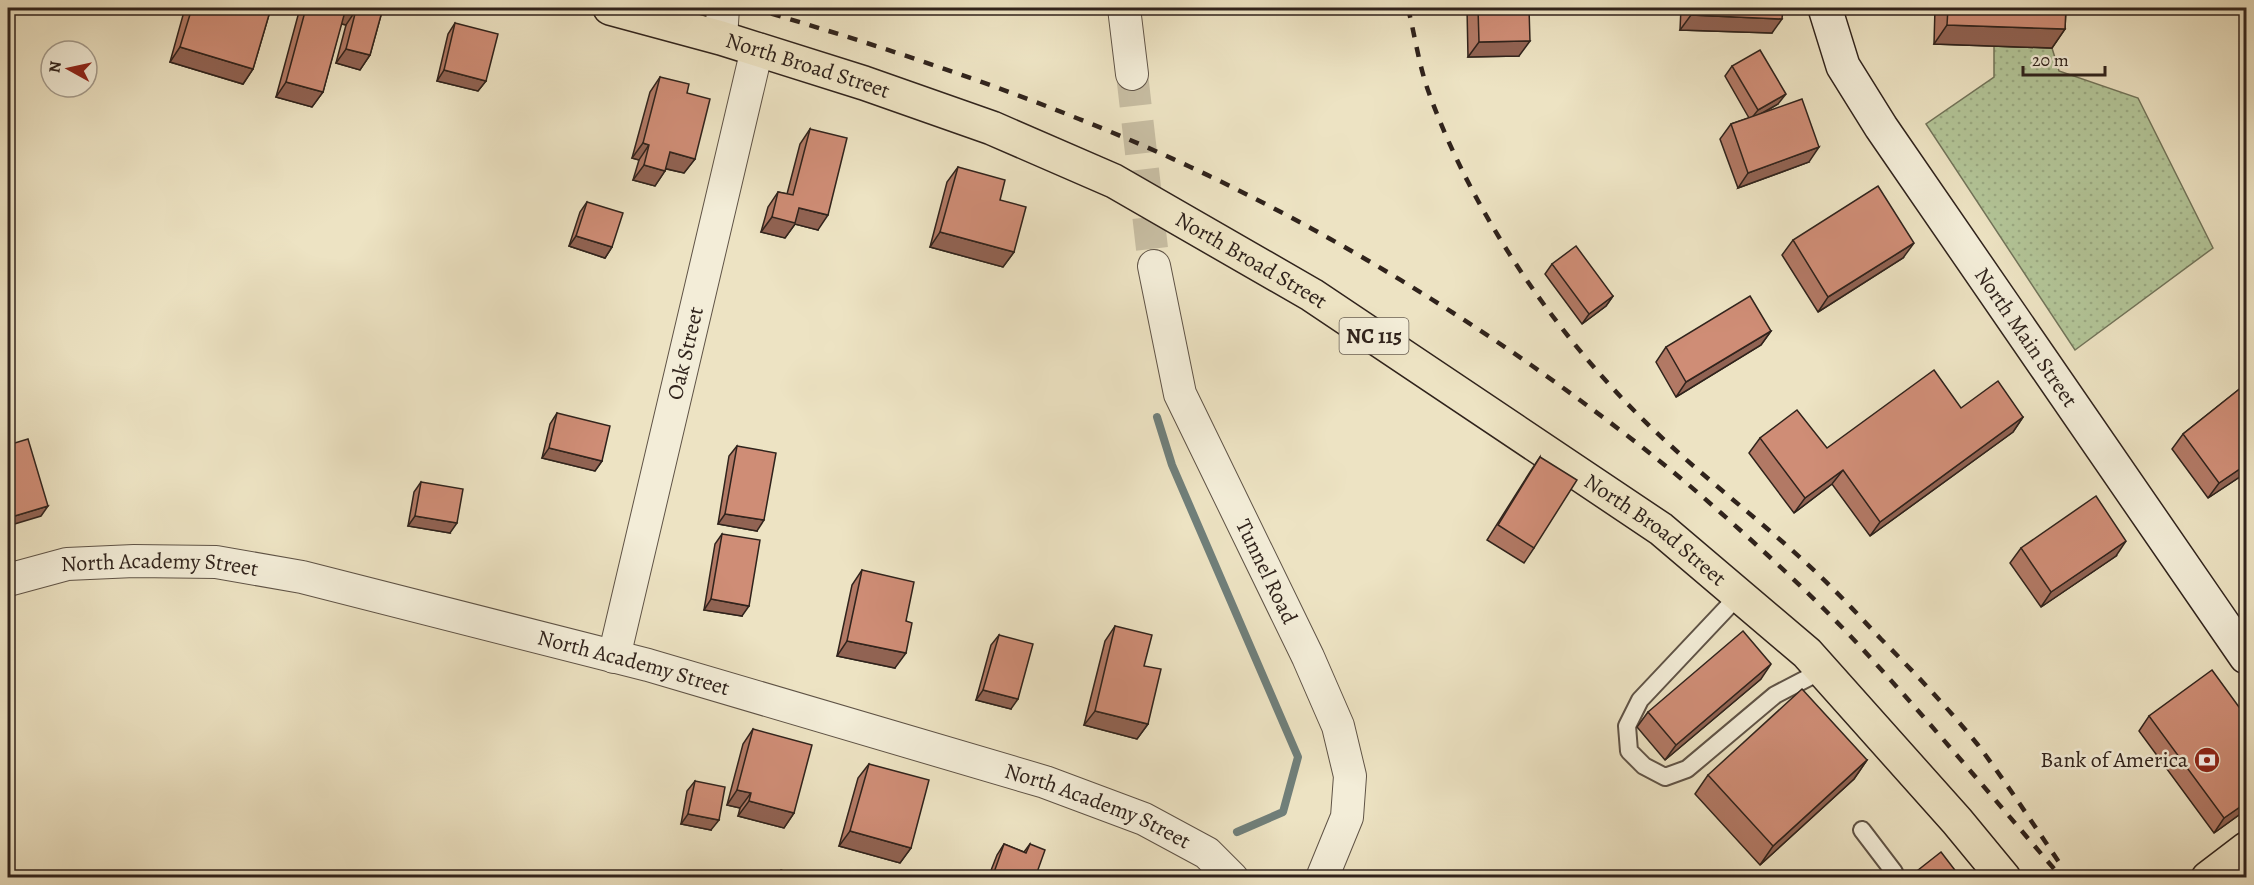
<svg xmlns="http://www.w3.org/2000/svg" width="2254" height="885" viewBox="0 0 2254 885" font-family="Alegreya,serif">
  <defs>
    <pattern id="park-dots" width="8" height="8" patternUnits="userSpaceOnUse" patternTransform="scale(1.5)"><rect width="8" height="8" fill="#b3c598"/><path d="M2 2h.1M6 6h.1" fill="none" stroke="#9aa982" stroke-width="1.8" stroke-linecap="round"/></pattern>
  </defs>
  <rect width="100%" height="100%" fill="#ede3c3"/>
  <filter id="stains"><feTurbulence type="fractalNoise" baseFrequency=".00333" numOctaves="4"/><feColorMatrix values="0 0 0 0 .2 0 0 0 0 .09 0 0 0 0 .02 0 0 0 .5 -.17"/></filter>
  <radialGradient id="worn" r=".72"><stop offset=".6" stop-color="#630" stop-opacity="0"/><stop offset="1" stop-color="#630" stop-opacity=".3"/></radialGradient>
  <!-- park -->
  <path fill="url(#park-dots)" stroke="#72745a" stroke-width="1.5" d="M1994,46L2052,48L2059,71L2138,98L2213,248L2075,350L1926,124L1994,77Z"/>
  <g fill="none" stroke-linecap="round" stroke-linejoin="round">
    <!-- stream -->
    <path stroke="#707f7a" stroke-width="8" d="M1157,417L1172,465L1298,757L1283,812L1237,832"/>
    <!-- minor-tunnel -->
    <path stroke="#c7bda2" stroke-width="32" stroke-dasharray="32 16" stroke-linecap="butt" d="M1132,74L1154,266"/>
    <!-- service casing -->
    <g stroke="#5f5346" stroke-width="20">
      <g id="service">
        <path d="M1739,595L1640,700L1627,726L1629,751L1644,766L1665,777L1687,769L1775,695L1823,670"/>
        <path d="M1862,830L1894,872L1886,878"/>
      </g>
    </g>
    <!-- minor casing -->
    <g stroke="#5f5346" stroke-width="34">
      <g id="minor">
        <path d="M1124,8L1132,74"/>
        <path d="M721,38L723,8"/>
        <path id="s1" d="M1154,266L1180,394L1308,657L1338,726L1350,776L1347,817L1322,878"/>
        <path id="s2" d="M8,580L67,564L134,561L216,562L302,577L648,665L1045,782L1144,819L1207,853L1232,878"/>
        <path id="s3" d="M614,657L757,49"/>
      </g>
    </g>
    <!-- secondary casing -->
    <g stroke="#30231c" stroke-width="36">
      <g id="secondary">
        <path id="s4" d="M1825,8L1843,66L1881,127L2246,657"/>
      </g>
    </g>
    <!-- primary casing -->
    <g stroke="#30231c" stroke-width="36">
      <g id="primary">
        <path id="s5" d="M610,8L721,38L864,83L992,128L1114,181L1312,295L1661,529L1807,653L1957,821L2004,878"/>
        <path d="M2208,878L2246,849"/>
      </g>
    </g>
    <!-- service -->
    <use href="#service" stroke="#f3edd8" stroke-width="16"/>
    <!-- minor -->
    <use href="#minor" stroke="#f3edd8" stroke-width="32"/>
    <!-- secondary -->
    <use href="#secondary" stroke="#f3edd8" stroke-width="33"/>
    <!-- primary -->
    <use href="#primary" stroke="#ede3c3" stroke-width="33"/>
    <!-- rail -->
    <g stroke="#30231c" stroke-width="4.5" stroke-dasharray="10 10" stroke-linecap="butt">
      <path d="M752,8C862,40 972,76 1079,119C1239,182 1390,267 1531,365C1596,411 1662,460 1721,513C1775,561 1829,611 1877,665C1940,734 2001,807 2062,878"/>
      <path d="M1408,8C1415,36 1419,66 1429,93C1476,223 1568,353 1670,445C1719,490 1772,530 1820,576C1841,596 1861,618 1881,639C1915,673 1948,708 1978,745C2008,785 2035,827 2063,868"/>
    </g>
  </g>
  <!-- wall -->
  <g fill="#b27965" stroke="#30231c" stroke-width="1.5">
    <path d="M185,8H271L253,69L243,84L170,62Z"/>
    <path d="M300,8H383L370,55L360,70L336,63L346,25L341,24L323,92L312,107L276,97Z"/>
    <path d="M1467,8H1529L1519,56L1468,57Z"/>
    <path d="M1681,8H1783L1772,33L1680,30Z"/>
    <path d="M1935,8H2066L2065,29L2052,48L1934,44Z"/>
    <path d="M455,23L486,81L478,91L437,81L448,34Z"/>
    <path d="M1732,66L1778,104L1763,113L1809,162L1738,188L1720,139L1731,124L1749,118L1725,76Z"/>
    <path d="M660,77L695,159L684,173L666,169L655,186L633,180L639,160L632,158L650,92Z"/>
    <path d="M810,129L818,230L795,224L785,238L761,232L768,207L778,192L787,194L800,144Z"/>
    <path d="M958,167L1000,200L1014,252L1003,267L930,247L947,182Z"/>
    <path d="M587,202L612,247L605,258L569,246L580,212Z"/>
    <path d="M1793,240L1903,258L1818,312L1782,255Z"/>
    <path d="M1552,264L1613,296L1606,306L1582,324L1545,274Z"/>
    <path d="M1771,331L1761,345L1676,397L1656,362L1666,347Z"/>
    <path d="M2247,383V472L2208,498L2172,449L2183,434Z"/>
    <path d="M1961,408L2023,417L2013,432L1870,536L1832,484L1794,513L1749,453L1760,438L1827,448Z"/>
    <path d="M557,413L602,461L595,471L542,458L550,424Z"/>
    <path d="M737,446L757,531L718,524L729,456Z"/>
    <path d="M1540,457L1534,548L1524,563L1487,540L1530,472Z"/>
    <path d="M421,482L450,533L408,526L414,492Z"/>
    <path d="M722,534L742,616L704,610L715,544Z"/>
    <path d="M2021,548L2116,556L2041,607L2010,563Z"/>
    <path d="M862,570L906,621L895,668L837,656L852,585Z"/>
    <path d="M1115,626L1144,666L1148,724L1137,739L1084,725L1105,641Z"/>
    <path d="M999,635L1011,709L976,700L991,645Z"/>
    <path d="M1761,679L1665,760L1637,727L1648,712Z"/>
    <path d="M2149,716L2242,733L2247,739V809L2214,833L2139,731Z"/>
    <path d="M753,729L794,813L784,828L738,816L740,808L727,805L743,744Z"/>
    <path d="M1867,760L1854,779L1760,865L1695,794L1708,775Z"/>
    <path d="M869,764L911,848L900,863L839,846L858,778Z"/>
    <path d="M695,781L711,830L681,824L687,791Z"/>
    <path d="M1004,844L1024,852L1030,844L1035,878H988L997,855Z"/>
  </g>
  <!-- shaded-wall -->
  <g fill="#916353" stroke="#30231c" stroke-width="1.5">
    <path d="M346,8L356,10L346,25L335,22Z"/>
    <path d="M1691,15L1782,19L1772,33L1680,30Z"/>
    <path d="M1947,25L2065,29L2052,48L1934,44Z"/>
    <path d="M1530,41L1519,56L1468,57L1479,42Z"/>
    <path d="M180,47L253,69L243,84L170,62Z"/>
    <path d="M346,49L370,55L360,70L336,63Z"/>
    <path d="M444,70L486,81L478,91L437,81Z"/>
    <path d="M286,82L323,92L312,107L276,97Z"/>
    <path d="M1786,94L1778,104L1750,120L1758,110Z"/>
    <path d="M643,143L649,145L639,160L632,158Z"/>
    <path d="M1819,147L1809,162L1738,188L1748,173Z"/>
    <path d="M670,152L695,159L684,173L659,167Z"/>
    <path d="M644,165L665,171L655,186L633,180Z"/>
    <path d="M799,208L828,215L818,230L795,224L785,238L761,232L772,217Z"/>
    <path d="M940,232L1014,252L1003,267L930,247Z"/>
    <path d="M576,236L612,247L605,258L569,246Z"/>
    <path d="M1914,243L1903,258L1818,312L1828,297Z"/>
    <path d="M1613,296L1606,306L1582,324L1589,314Z"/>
    <path d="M1771,331L1761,345L1676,397L1686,382Z"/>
    <path d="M2023,417L2013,432L1870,536L1880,522Z"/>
    <path d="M549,448L602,461L595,471L542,458Z"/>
    <path d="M2247,464V472L2208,498L2219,483Z"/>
    <path d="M1843,470L1832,484L1794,513L1805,498Z"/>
    <path d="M48,506L41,516L8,526V518Z"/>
    <path d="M725,514L764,520L757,531L718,524Z"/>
    <path d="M415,516L457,523L450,533L408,526Z"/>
    <path d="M2126,541L2116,556L2041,607L2051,592Z"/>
    <path d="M711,599L749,606L742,616L704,610Z"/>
    <path d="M847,641L906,653L895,668L837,656Z"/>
    <path d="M1771,664L1761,679L1665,760L1676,745Z"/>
    <path d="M983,690L1018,699L1011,709L976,700Z"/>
    <path d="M1095,711L1148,724L1137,739L1084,725Z"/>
    <path d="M2247,724V727L2239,737L2240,729Z"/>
    <path d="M1867,760L1854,779L1760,865L1773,846Z"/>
    <path d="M737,790L751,793L740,808L727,805Z"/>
    <path d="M749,801L794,813L784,828L738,816Z"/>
    <path d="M2247,802V809L2214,833L2224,818Z"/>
    <path d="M688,814L719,820L711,830L681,824Z"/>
    <path d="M850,831L911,848L900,863L839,846Z"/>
  </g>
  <!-- building -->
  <g fill="#cf8d76" stroke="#30231c" stroke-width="1.5">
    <path d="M192,8H271L253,69L180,47Z"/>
    <path d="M306,8H346L323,92L286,82Z"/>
    <path d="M346,8H383L370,55L346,49L356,10Z"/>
    <path d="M1478,8H1529L1530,41L1479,42Z"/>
    <path d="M1691,8H1783L1782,19L1691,15Z"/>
    <path d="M1948,8H2066L2065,29L1947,25Z"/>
    <path d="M455,23L498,34L486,81L444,70Z"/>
    <path d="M1760,50L1786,94L1758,110L1732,66Z"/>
    <path d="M660,77L689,84L687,93L710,99L695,159L670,152L665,171L644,165L649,145L643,143Z"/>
    <path d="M1802,99L1819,147L1748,173L1731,124Z"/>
    <path d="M810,129L847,138L828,215L799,208L795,223L772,217L778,192L793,195Z"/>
    <path d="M958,167L1005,180L1000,200L1026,207L1014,252L940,232Z"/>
    <path d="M1878,186L1914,243L1828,297L1793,240Z"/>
    <path d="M587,202L623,213L612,247L576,236Z"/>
    <path d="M1576,246L1613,296L1589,314L1552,264Z"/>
    <path d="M1750,296L1771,331L1686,382L1666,347Z"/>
    <path d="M1934,370L1961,408L1998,381L2023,417L1880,522L1843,470L1805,498L1760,438L1797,410L1827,448Z"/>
    <path d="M2247,383V464L2219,483L2183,434Z"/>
    <path d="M557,413L610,426L602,461L549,448Z"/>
    <path d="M28,439L48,506L8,518V445Z"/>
    <path d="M737,446L776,453L764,520L725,514Z"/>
    <path d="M1540,457L1577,480L1534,548L1498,525Z"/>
    <path d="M421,482L463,489L457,523L415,516Z"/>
    <path d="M2096,496L2126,541L2051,592L2021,548Z"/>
    <path d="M722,534L760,540L749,606L711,599Z"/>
    <path d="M862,570L914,582L906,621L912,623L906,653L847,641Z"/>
    <path d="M1115,626L1152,635L1144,666L1161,669L1148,724L1095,711Z"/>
    <path d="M1743,631L1771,664L1676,745L1648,712Z"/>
    <path d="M999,635L1033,644L1018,699L983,690Z"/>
    <path d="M2212,670L2247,718V724L2240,729L2247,739V802L2224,818L2149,716Z"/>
    <path d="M1802,689L1867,760L1773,846L1708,775Z"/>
    <path d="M753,729L812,745L794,813L749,801L751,793L737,790Z"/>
    <path d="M869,764L929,780L911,848L850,831Z"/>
    <path d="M695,781L725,787L719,820L688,814Z"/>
    <path d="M1004,844L1026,853L1030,844L1045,850L1035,878H992Z"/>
    <path d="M1941,852L1961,878H1908Z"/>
    <path d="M781,870L802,878H778Z"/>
    <path d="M1081,871L1096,878H1078Z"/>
  </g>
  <!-- icons -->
  <defs>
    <g id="bank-disc" transform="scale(1.35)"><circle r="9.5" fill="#8f2418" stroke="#f3edd8"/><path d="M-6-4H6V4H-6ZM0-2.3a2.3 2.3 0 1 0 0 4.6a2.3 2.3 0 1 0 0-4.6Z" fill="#fff"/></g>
  </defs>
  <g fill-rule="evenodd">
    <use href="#bank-disc" x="2207" y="760"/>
  </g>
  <g text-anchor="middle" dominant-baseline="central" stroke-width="5" stroke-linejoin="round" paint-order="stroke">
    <!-- shield labels -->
    <rect fill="#f3edd8" stroke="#6a6054" stroke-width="1.5" x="1339.5" y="318" width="69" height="36" rx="4.5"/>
    <g font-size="21" font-weight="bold" fill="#30231c">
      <text x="1374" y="336">NC 115</text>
    </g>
    <!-- street labels -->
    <g font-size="22" fill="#30231c" stroke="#f3edd8">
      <text stroke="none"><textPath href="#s5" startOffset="206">North Broad Street</textPath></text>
      <text stroke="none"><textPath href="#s5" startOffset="692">North Broad Street</textPath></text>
      <text stroke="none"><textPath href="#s4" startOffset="388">North Main Street</textPath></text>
      <text stroke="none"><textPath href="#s3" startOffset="312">Oak Street</textPath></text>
      <text stroke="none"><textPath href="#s5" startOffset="1178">North Broad Street</textPath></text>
      <text stroke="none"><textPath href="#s2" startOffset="154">North Academy Street</textPath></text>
      <text stroke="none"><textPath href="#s1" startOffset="328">Tunnel Road</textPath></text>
      <text stroke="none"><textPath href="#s2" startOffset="640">North Academy Street</textPath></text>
      <text stroke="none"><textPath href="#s2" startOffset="1126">North Academy Street</textPath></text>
    </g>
    <!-- poi labels -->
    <g font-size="22" fill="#30231c" stroke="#f3edd8" text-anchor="end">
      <text x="2188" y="760">Bank of America</text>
    </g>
  </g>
  <!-- margin -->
  <rect width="2254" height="885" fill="none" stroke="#ede3c3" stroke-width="30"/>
  <rect x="9" y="9" width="2236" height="867" fill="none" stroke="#30231c" stroke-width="3"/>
  <rect x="15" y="15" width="2224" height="855" fill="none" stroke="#30231c" stroke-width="1.5"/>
  <!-- north arrow -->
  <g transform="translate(69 69) rotate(278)"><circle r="28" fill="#f3edd8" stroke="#a59c8d" stroke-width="1.5"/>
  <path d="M0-4.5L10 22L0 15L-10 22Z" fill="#8f2418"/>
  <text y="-9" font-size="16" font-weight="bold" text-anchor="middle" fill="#30231c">N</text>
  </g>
  <!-- scale -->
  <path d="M2023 66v9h82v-9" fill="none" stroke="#30231c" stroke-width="3"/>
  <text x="2032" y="66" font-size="18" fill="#30231c" stroke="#f3edd8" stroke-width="4.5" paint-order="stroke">20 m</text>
  <rect width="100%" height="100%" filter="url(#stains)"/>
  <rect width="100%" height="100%" fill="url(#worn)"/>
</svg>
